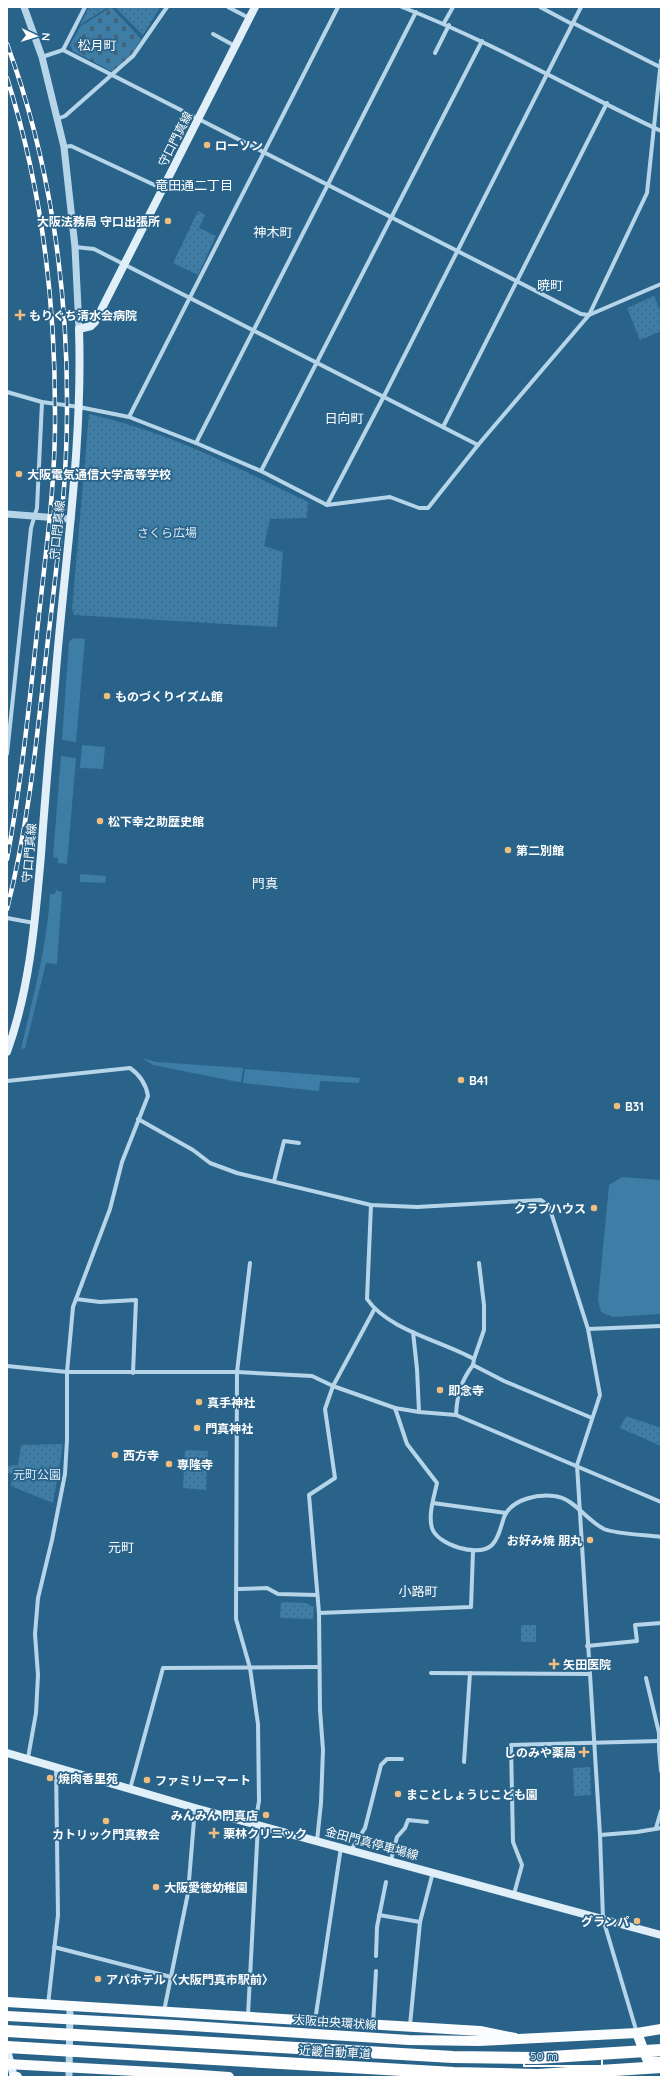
<svg xmlns="http://www.w3.org/2000/svg" width="668" height="2084" viewBox="0 0 668 2084" font-family="Quicksand,'Noto Sans JP',sans-serif">
  <defs>
    <pattern id="cemetery-stones" width="16" height="16" patternUnits="userSpaceOnUse"><rect width="16" height="16" fill="#3e7da6"/><path d="M2 7V4a2 2 0 0 1 4 0v3zM10 15v-3a2 2 0 0 1 4 0v3z" fill="#456479"/></pattern>
    <pattern id="park-dots" width="8" height="8" patternUnits="userSpaceOnUse"><rect width="8" height="8" fill="#3e7da6"/><path d="M2 2h.1M6 6h.1" fill="none" stroke="#456479" stroke-width="1.8" stroke-linecap="round"/></pattern>
  </defs>
  <rect width="100%" height="100%" fill="#29638a"/>
  <!-- grass -->
  <g fill="#3e7da6">
    <path d="M73,638L85,639L76,742L62,740L69,642Z"/>
    <path d="M82,745L105,747L103,769L80,768Z"/>
    <path d="M61,756L76,758L67,864L58,863V858L53,857Z"/>
    <path d="M80,874L106,876L105,883L80,882Z"/>
    <path d="M56,890L62,892L57,964L46,963L25,1048L21,1049C33,997 47,947 50,894H55Z"/>
    <path d="M142,1058L156,1062L243,1068L241,1082H238L153,1065Z"/>
    <path d="M245,1069L360,1078L359,1083L320,1081L319,1091L243,1083Z"/>
    <path d="M622,1177L661,1180V1314L613,1317L601,1312L598,1300L609,1185Z"/>
  </g>
  <!-- cemetery -->
  <path fill="url(#cemetery-stones)" d="M111,7L141,39L131,55L113,72L73,51L70,45L80,27Z"/>
  <!-- park -->
  <g fill="url(#park-dots)">
    <path d="M89,7H108L80,25Z"/>
    <path d="M115,7H160L143,35Z"/>
    <path d="M198,211L205,215L199,228L216,236L198,275L173,263Z"/>
    <path d="M654,296L661,313V331L640,340L627,308Z"/>
    <path d="M89,414C169,432 236,467 308,502L307,518L270,519L264,546L283,552L277,627L74,615L72,609Z"/>
    <path d="M626,1416L661,1428V1446L620,1428Z"/>
    <path d="M63,1444L53,1503L11,1486L13,1474L7,1473V1466L18,1465L21,1445Z"/>
    <path d="M185,1450L208,1451L206,1490L183,1488Z"/>
    <path d="M281,1602L306,1603L314,1607L313,1619L280,1618Z"/>
    <rect x="521" y="1625" width="15" height="17"/>
    <path d="M590,1767L591,1795L574,1796L573,1768Z"/>
  </g>
  <g fill="none" stroke-linecap="round" stroke-linejoin="round">
    <!-- minor -->
    <g stroke="#b7d5e9" stroke-width="4">
      <path d="M228,7L249,18"/>
      <path d="M402,7C492,42 574,90 661,131"/>
      <path d="M540,7L572,24"/>
      <path d="M444,23L453,7"/>
      <path d="M573,23L660,67"/>
      <path d="M213,34L235,46"/>
      <path d="M63,50L85,7"/>
      <path d="M435,53L449,25"/>
      <path d="M42,57L63,50L581,314L589,315L661,284"/>
      <path d="M57,119L65,116L133,56L167,7"/>
      <path d="M64,147L71,146L163,189"/>
      <path d="M75,247L94,249L478,445"/>
      <path d="M7,392L42,402L79,407L129,417L196,443L261,471L327,505L390,497L419,508H428L478,445L589,315L647,193L661,60"/>
      <path d="M129,417L338,7"/>
      <path d="M443,427L607,103"/>
      <path d="M196,443L416,12"/>
      <path d="M261,471L482,41"/>
      <path d="M327,505L384,396L581,7"/>
      <path d="M7,754L31,528L37,508L42,402"/>
      <path d="M7,918L34,923"/>
      <path d="M7,1081L130,1068C140,1075 146,1084 148,1096L122,1162L110,1209L73,1307L67,1372V1440L65,1474L52,1540L38,1598L35,1634L38,1675L36,1713L28,1758"/>
      <path d="M138,1119L193,1150L210,1163L237,1173L371,1205L417,1207L541,1200L549,1206L588,1329L600,1395L577,1465L600,1835L603,1919L637,2033"/>
      <path d="M274,1181L284,1141L299,1143"/>
      <path d="M371,1205L367,1299C388,1330 442,1341 474,1359L473,1365L504,1381L592,1418"/>
      <path d="M250,1263L237,1372L236,1619L250,1668L258,1724L259,1801L255,1824"/>
      <path d="M76,1299L100,1302L136,1300L133,1373"/>
      <path d="M588,1329L661,1326"/>
      <path d="M413,1332L417,1369L419,1412"/>
      <path d="M474,1359L484,1330V1305L479,1263"/>
      <path d="M7,1366L67,1372H237L312,1376L333,1386L395,1408L419,1412L456,1415L661,1502"/>
      <path d="M395,1408L407,1444L437,1483C434,1497 428,1515 432,1528C437,1545 479,1558 492,1545C500,1537 501,1524 505,1515C513,1499 538,1494 554,1496C574,1498 586,1520 604,1529C616,1534 647,1535 661,1537"/>
      <path d="M456,1415C457,1395 461,1381 473,1365"/>
      <path d="M433,1503L506,1513"/>
      <path d="M238,1589L267,1588L278,1594L317,1595"/>
      <path d="M319,1613L471,1607L473,1551"/>
      <path d="M587,1646L637,1641L635,1625L661,1623"/>
      <path d="M431,1673L589,1674"/>
      <path d="M646,1678L659,1733V1749L661,1771"/>
      <path d="M464,1762L470,1673"/>
      <path d="M130,1789L163,1668L319,1667"/>
      <path d="M656,1828L661,1811"/>
      <path d="M600,1835L637,1832L661,1828"/>
      <path d="M317,1841L321,1803L323,1750L320,1710L319,1613L309,1495L335,1478L325,1409L333,1386L374,1310"/>
      <path d="M351,1850L365,1828L381,1765L387,1759H402"/>
      <path d="M391,1860L397,1837L405,1828L408,1820L427,1822"/>
      <path d="M514,1894L522,1865L513,1842L511,1745L659,1741"/>
      <path d="M379,1915L420,1922"/>
      <path d="M54,1947L171,1977"/>
      <path d="M376,1956L377,1927L386,1882"/>
      <path d="M48,2005L58,1915L56,1766"/>
      <path d="M164,2011L188,1893L195,1808"/>
      <path d="M248,2015L258,1825"/>
      <path d="M315,2021L341,1847"/>
      <path d="M373,2025L376,1971"/>
      <path d="M410,2025L420,1922L433,1872"/>
    </g>
    <!-- tertiary -->
    <g stroke="#b7d5e9" stroke-width="7">
      <path d="M24,7L42,57L64,147L75,247L79,329"/>
      <path d="M7,514L71,519"/>
      <path d="M69,2077L70,2006"/>
    </g>
    <!-- secondary -->
    <g stroke="#e1eff8" stroke-width="8">
      <path d="M7,1052C30,988 35,922 41,855C45,797 50,740 55,683C64,565 83,448 79,329L91,326L95,322L255,7"/>
      <path d="M7,1753L195,1808L661,1935"/>
      <path d="M7,2050L14,2077"/>
    </g>
    <!-- primary -->
    <g stroke="#fafcfe" stroke-width="10">
      <path d="M7,2002L480,2031L515,2038"/>
      <path d="M176,2025L409,2040L479,2041L637,2033L661,2029"/>
      <path d="M637,2033L647,2059L649,2061L661,2062"/>
      <path d="M172,2073L229,2077"/>
      <path d="M14,2077H17"/>
    </g>
    <!-- rail casing -->
    <g stroke="#fff" stroke-width="4.5">
      <g id="rail">
        <path d="M7,44C50,160 68,288 67,411C67,491 56,570 47,648C37,736 29,823 7,909"/>
        <path d="M7,78C41,185 55,299 55,410C56,484 45,558 37,632C29,708 21,784 7,859"/>
      </g>
    </g>
    <!-- rail -->
    <use href="#rail" stroke="#29638a" stroke-width="3" stroke-dasharray="9" stroke-linecap="butt"/>
    <!-- primary-bridge -->
    <g stroke="#fafcfe" stroke-width="10">
      <path d="M7,2016L176,2025"/>
      <path d="M7,2064L172,2073"/>
    </g>
    <!-- motorway-bridge -->
    <g stroke="#fff" stroke-width="12">
      <path d="M7,2031L453,2057L536,2058L661,2050"/>
      <path d="M7,2047L454,2073L538,2075L661,2067"/>
    </g>
  </g>
  <!-- markers -->
  <g fill="#f0bd7e" stroke="#29638a" stroke-width="1.5">
    <circle cx="207" cy="145" r="4"/>
    <circle cx="168" cy="221" r="4"/>
    <path d="M18 309h4v4h4v4h-4v4h-4v-4h-4v-4h4z"/>
    <circle cx="19" cy="474" r="4"/>
    <circle cx="107" cy="696" r="4"/>
    <circle cx="100" cy="821" r="4"/>
    <circle cx="508" cy="850" r="4"/>
    <circle cx="461" cy="1080" r="4"/>
    <circle cx="617" cy="1106" r="4"/>
    <circle cx="594" cy="1208" r="4"/>
    <circle cx="440" cy="1390" r="4"/>
    <circle cx="199" cy="1402" r="4"/>
    <circle cx="197" cy="1428" r="4"/>
    <circle cx="115" cy="1455" r="4"/>
    <circle cx="169" cy="1464" r="4"/>
    <circle cx="590" cy="1540" r="4"/>
    <path d="M552 1658h4v4h4v4h-4v4h-4v-4h-4v-4h4z"/>
    <path d="M582 1746h4v4h4v4h-4v4h-4v-4h-4v-4h4z"/>
    <circle cx="50" cy="1778" r="4"/>
    <circle cx="147" cy="1780" r="4"/>
    <circle cx="398" cy="1794" r="4"/>
    <circle cx="266" cy="1815" r="4"/>
    <circle cx="106" cy="1821" r="4"/>
    <path d="M212 1827h4v4h4v4h-4v4h-4v-4h-4v-4h4z"/>
    <circle cx="156" cy="1887" r="4"/>
    <circle cx="637" cy="1921" r="4"/>
    <circle cx="98" cy="1979" r="4"/>
  </g>
  <g text-anchor="middle" dominant-baseline="central" stroke-width="3.5" stroke-linejoin="round" paint-order="stroke">
    <!-- street labels -->
    <g font-size="12" fill="#fff" stroke="#29638a">
      <text transform="translate(175 139) rotate(-63)">守口門真線</text>
      <text transform="translate(57 530) rotate(-84)">守口門真線</text>
      <text transform="translate(29 853) rotate(-85)">守口門真線</text>
      <text transform="translate(372 1843) rotate(15)">金田門真停車場線</text>
      <text transform="translate(335 2022) rotate(4)">大阪中央環状線</text>
      <text transform="translate(335 2052) rotate(3)">近畿自動車道</text>
    </g>
    <!-- poi labels -->
    <g font-size="12" font-weight="bold" fill="#fff" stroke="#29638a" text-anchor="start">
      <text x="215" y="145">ローソン</text>
      <text x="160" y="221" text-anchor="end">大阪法務局 守口出張所</text>
      <text x="29" y="315">もりぐち清水会病院</text>
      <text x="27" y="474">大阪電気通信大学高等学校</text>
      <text x="115" y="696">ものづくりイズム館</text>
      <text x="108" y="821">松下幸之助歴史館</text>
      <text x="516" y="850">第二別館</text>
      <text x="469" y="1080">B41</text>
      <text x="625" y="1106">B31</text>
      <text x="586" y="1208" text-anchor="end">クラブハウス</text>
      <text x="448" y="1390">即念寺</text>
      <text x="207" y="1402">真手神社</text>
      <text x="205" y="1428">門真神社</text>
      <text x="123" y="1455">西方寺</text>
      <text x="177" y="1464">専隆寺</text>
      <text x="582" y="1540" text-anchor="end">お好み焼 朋丸</text>
      <text x="563" y="1664">矢田医院</text>
      <text x="576" y="1752" text-anchor="end">しのみや薬局</text>
      <text x="58" y="1778">焼肉香里苑</text>
      <text x="155" y="1780">ファミリーマート</text>
      <text x="406" y="1794">まことしょうじこども園</text>
      <text x="258" y="1815" text-anchor="end">みんみん 門真店</text>
      <text x="223" y="1833">栗林クリニック</text>
      <text x="106" y="1834" text-anchor="middle">カトリック門真教会</text>
      <text x="164" y="1887">大阪愛徳幼稚園</text>
      <text x="629" y="1921" text-anchor="end">グランパ</text>
      <text x="106" y="1979">アパホテル〈大阪門真市駅前〉</text>
    </g>
    <!-- park labels -->
    <g font-size="12" fill="#dbecf7" stroke="#29638a">
      <text x="167" y="532">さくら広場</text>
      <text x="37" y="1474">元町公園</text>
    </g>
    <!-- neighbourhood labels -->
    <g font-size="13" fill="#fff" stroke="#29638a">
      <text x="97" y="45">松月町</text>
      <text x="194" y="185">竜田通二丁目</text>
      <text x="273" y="232">神木町</text>
      <text x="550" y="285">暁町</text>
      <text x="344" y="418">日向町</text>
      <text x="265" y="883">門真</text>
      <text x="121" y="1547">元町</text>
      <text x="418" y="1591">小路町</text>
    </g>
  </g>
  <!-- border -->
  <rect width="668" height="2084" fill="none" stroke="#ffffff" stroke-width="16"/>
  <!-- north arrow -->
  <g transform="translate(36 36) rotate(94)" stroke="#29638a" stroke-width="3" paint-order="stroke">
  <path d="M0-3L7 15L0 10L-7 15Z" fill="#ffffff"/>
  <text y="-6" font-size="11" font-weight="bold" text-anchor="middle" fill="#ffffff">N</text>
  </g>
  <!-- scale -->
  <path d="M524 2060v6h78v-6" fill="none" stroke="#ffffff" stroke-width="2"/>
  <text x="530" y="2060" font-size="12" fill="#ffffff" stroke="#29638a" stroke-width="3" paint-order="stroke">50 m</text>
</svg>
